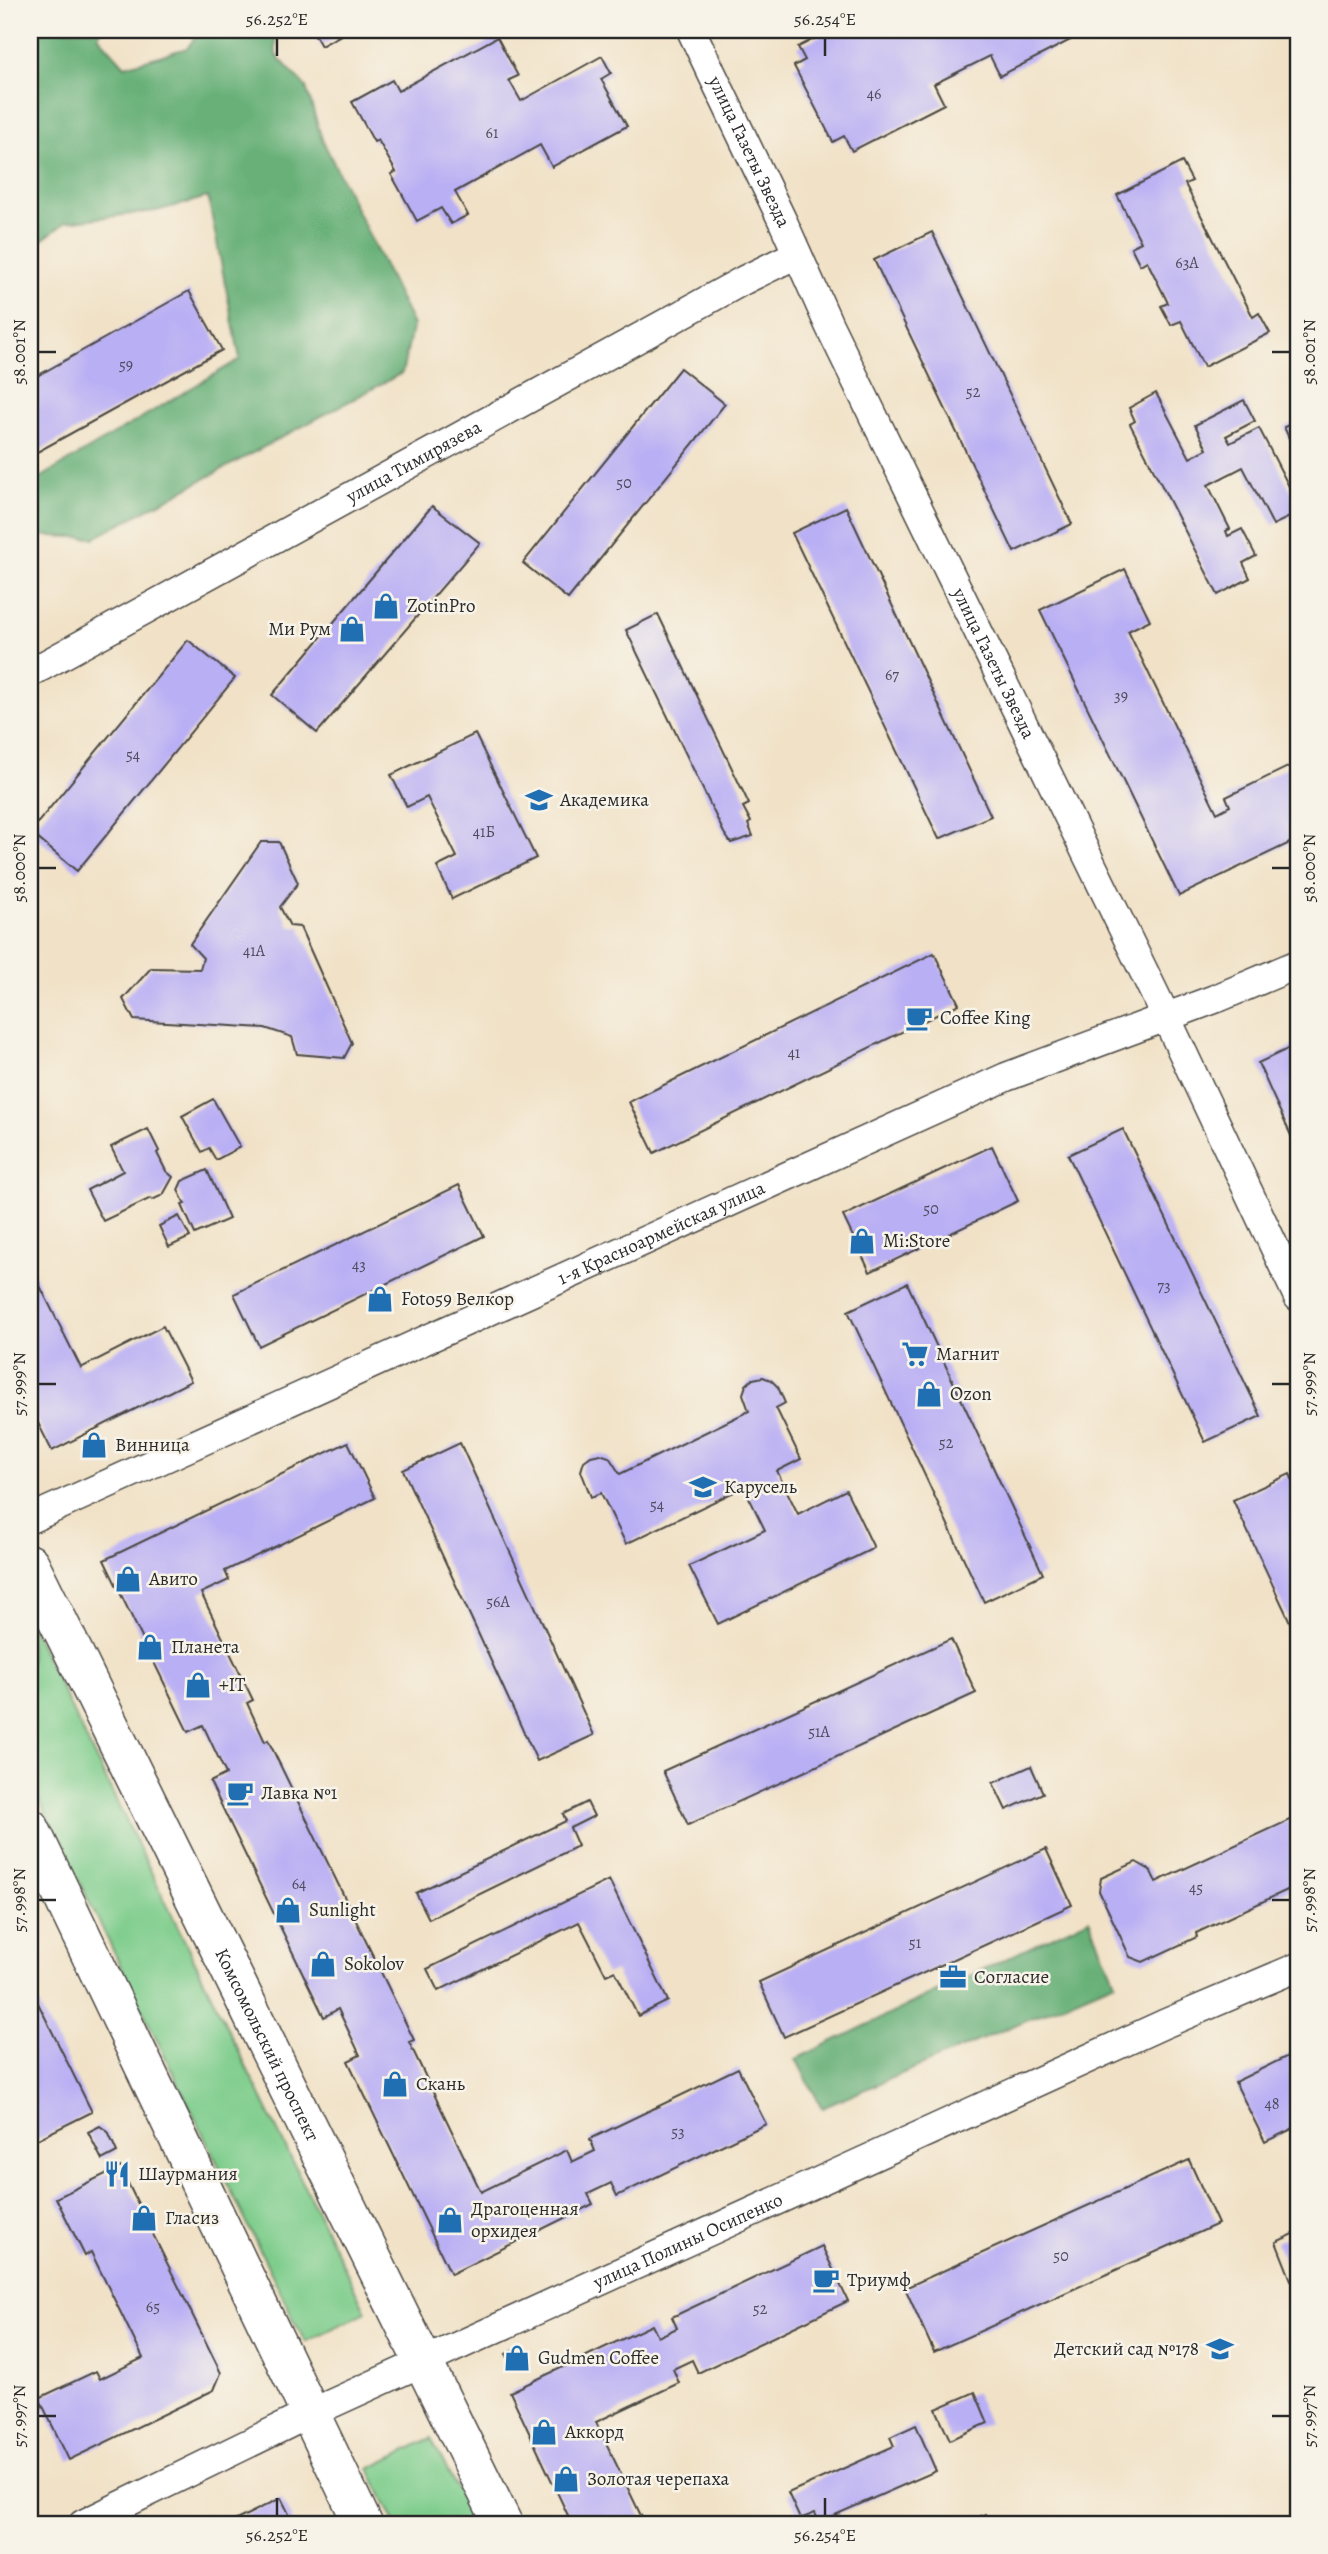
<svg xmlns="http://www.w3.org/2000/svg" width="1328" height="2554" viewBox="0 0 1328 2554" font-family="Alegreya,serif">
  <rect width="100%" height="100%" fill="#f7f3e8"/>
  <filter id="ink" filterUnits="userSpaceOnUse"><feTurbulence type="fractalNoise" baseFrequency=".0143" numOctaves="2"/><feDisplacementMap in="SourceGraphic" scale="14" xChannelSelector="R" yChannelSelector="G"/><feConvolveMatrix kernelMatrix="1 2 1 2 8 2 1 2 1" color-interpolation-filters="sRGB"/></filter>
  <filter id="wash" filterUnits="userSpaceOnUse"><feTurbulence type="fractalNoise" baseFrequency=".00686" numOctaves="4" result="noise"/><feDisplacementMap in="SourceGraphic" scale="28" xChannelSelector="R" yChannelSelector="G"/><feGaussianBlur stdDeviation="1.57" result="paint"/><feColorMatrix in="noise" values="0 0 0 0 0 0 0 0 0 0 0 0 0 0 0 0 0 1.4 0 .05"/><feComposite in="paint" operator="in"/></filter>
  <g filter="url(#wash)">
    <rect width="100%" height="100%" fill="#f1e2c7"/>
    <!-- green -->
    <g fill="#7fcd8d" stroke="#557c5c" stroke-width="2">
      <path d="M30,1624L366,2312L305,2342L30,1781Z"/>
      <path d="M431,2438L475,2524H396L369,2469Z"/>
    </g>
    <!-- forest -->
    <g fill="#67b078" stroke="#496e52" stroke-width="2">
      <path d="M30,30H101L98,36L125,66L187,48L201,30H275L276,55L306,87L322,139L413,325L402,373L94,538L30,535V484L240,359L208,197L156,211L66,222L30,249Z"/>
      <path d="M1089,1919L1115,1982L822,2108L796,2059Z"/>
    </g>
    <g id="blocks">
      <!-- building -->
      <g fill="#b9aff4">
        <path d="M312,30H350L321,46Z"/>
        <path d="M832,30H1090L1000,76L990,56L934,84L944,104L852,151L844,136L833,142L794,66L805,60L798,47Z"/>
        <path d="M497,37L518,76L509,80L521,101L602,56L611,73L601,79L627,126L552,167L540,145L455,192L468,215L451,224L441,208L417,221L391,174L396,172L378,140L374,142L352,102L392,80L398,91Z"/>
        <path d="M1182,162L1192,181L1185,184L1253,317L1259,313L1270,333L1204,367L1181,321L1171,325L1161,306L1168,303L1147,261L1140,265L1131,247L1141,242L1117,195Z"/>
        <path d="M932,232L1072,524L1014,552L874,260Z"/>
        <path d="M189,291L222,350L30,456V380Z"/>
        <path d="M680,368L725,404L568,599L523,563Z"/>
        <path d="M1156,393L1190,458L1207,449L1195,425L1244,400L1255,421L1226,436L1230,443L1259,428L1298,504V513L1273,525L1243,467L1208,485L1230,529L1226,531L1228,536L1242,529L1256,556L1243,563L1250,578L1218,595L1130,424L1135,421L1129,408Z"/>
        <path d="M1298,421V458L1284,427Z"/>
        <path d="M432,506L480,543L317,733L272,695Z"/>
        <path d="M846,507L991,816L939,839L792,533Z"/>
        <path d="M1125,569L1150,620L1128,631L1217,813L1230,806L1226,797L1298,762V839L1179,896L1040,610Z"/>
        <path d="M658,614L749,804L743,807L751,822L748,824L753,836L731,843L724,833L626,630Z"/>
        <path d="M188,640L235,678L77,871L30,832Z"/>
        <path d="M475,734L536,858L452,899L437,867L457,857L427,797L407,807L391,775Z"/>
        <path d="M261,842H279L298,883L280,907L290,926L300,927L352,1043L344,1058L297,1054L292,1037L265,1028L134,1020L123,999L151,968L200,969L203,958L190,944Z"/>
        <path d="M934,953L959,1004L654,1153L629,1102Z"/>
        <path d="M1298,1044V1151L1258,1063Z"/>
        <path d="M213,1099L240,1147L216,1160L209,1148L202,1152L182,1116Z"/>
        <path d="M148,1129L159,1151L157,1153L166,1171L173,1177L163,1195L152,1200L151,1198L103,1221L87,1190L123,1171L111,1147Z"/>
        <path d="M1123,1129L1261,1416L1205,1442L1068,1155Z"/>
        <path d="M992,1146L1018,1201L870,1272L843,1216Z"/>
        <path d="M207,1170L229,1219L195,1234L182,1205L185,1204L178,1190L182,1181Z"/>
        <path d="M459,1185L484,1236L259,1346L234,1294Z"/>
        <path d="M179,1216L190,1237L169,1247L159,1226Z"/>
        <path d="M30,1266L81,1368L163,1326L191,1381L52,1451L30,1407Z"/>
        <path d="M907,1283L1043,1574L984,1602L848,1311Z"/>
        <path d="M763,1377L771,1380L778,1387L785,1403L776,1408L801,1459L777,1471L798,1514L846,1490L874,1548L718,1624L689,1566L765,1530L744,1487L626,1544L601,1493L591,1497L581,1471L584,1461L591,1456L600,1454L609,1457L620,1474L749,1411L743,1394L746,1385L753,1379Z"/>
        <path d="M348,1442L375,1498L225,1571L229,1580L201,1593L253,1700L247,1703L265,1742L268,1740L414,2040L409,2042L481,2192L567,2150L572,2162L595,2151L590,2139L738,2068L766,2124L617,2196L611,2183L588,2194L593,2204L451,2274L348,2061L360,2055L338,2009L324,2017L210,1782L226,1774L203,1725L188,1732L104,1560Z"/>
        <path d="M460,1443L594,1735L537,1761L403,1470Z"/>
        <path d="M1290,1474L1298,1492V1639L1233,1500Z"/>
        <path d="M951,1639L976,1693L688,1825L663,1771Z"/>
        <path d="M1031,1766L1043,1793L1006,1810L993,1783Z"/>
        <path d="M587,1802L594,1816L570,1828L578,1846L429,1919L416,1893L566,1821L563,1814Z"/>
        <path d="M1298,1816V1885L1196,1933L1197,1937L1143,1962L1130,1957L1099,1891L1101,1878L1136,1862L1150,1870L1156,1882Z"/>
        <path d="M1046,1849L1072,1905L784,2037L759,1982Z"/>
        <path d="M609,1880L668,2001L638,2016L615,1971L606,1975L579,1922L438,1991L427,1969Z"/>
        <path d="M30,1987L92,2112L30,2143Z"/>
        <path d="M1298,2051V2126L1265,2142L1235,2082Z"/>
        <path d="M100,2126L108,2132L117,2152L102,2160L88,2132Z"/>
        <path d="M1189,2160L1218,2224L934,2352L905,2288Z"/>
        <path d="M120,2167L221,2373L214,2390L69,2460L39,2398L96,2371L100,2379L143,2358L91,2252L85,2256L56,2198Z"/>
        <path d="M1298,2232V2277L1291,2280L1276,2242Z"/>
        <path d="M822,2246L848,2301L698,2373L692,2360L673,2369L679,2383L596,2422L645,2524H572L510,2392L652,2325L658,2337L677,2328L672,2317Z"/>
        <path d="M520,2347L528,2362L514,2368L506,2354Z"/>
        <path d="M975,2392L988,2423L950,2440L936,2409Z"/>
        <path d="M916,2425L936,2471L819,2522L815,2513L800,2519L788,2493L894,2446L890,2437Z"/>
        <path d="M281,2498L294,2524H228Z"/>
        <path d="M985,2514L990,2524H964Z"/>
      </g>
    </g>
  </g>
  <g filter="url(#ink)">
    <use href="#blocks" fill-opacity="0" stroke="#494642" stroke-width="2"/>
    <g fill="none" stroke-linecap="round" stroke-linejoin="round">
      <!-- minor casing -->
      <g stroke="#494642" stroke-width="31">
        <g id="minor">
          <path id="s1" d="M691,30L784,224L829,325L1166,1017L1298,1297"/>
          <path id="s2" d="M30,673L744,280L797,254"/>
          <path id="s3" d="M30,1519L1006,1077L1220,997L1298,964"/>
          <path id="s4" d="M83,2524L311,2413L1164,2024L1298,1967"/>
        </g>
      </g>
      <!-- primary casing -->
      <g stroke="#494642" stroke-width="41">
        <g id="primary">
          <path id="s5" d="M30,1564L503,2524"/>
          <path d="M30,1828L363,2524"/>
        </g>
      </g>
      <!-- minor -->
      <use href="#minor" stroke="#fff" stroke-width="28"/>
      <!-- primary -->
      <use href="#primary" stroke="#fff" stroke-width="38"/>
    </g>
  </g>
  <!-- ticks -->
  <path fill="none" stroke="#2b2b2b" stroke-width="2.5" d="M277,38V56M825,38V56M38,352H56M1272,352H1290M38,868H56M1272,868H1290M38,1384H56M1272,1384H1290M38,1900H56M1272,1900H1290M38,2416H56M1272,2416H1290M277,2498V2516M825,2498V2516"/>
  <!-- icons -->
  <defs>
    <g id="shop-bare" transform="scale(2.1)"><path d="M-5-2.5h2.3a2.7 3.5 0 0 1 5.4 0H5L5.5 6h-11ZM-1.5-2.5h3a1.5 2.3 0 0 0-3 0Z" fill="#1f6fb2" stroke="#f7f3e8" stroke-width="2.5" paint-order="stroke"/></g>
    <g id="school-bare" transform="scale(2.1)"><path d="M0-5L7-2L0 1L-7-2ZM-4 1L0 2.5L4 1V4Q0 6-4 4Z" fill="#1f6fb2" stroke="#f7f3e8" stroke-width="2.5" paint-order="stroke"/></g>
    <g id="cafe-bare" transform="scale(2.1)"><path d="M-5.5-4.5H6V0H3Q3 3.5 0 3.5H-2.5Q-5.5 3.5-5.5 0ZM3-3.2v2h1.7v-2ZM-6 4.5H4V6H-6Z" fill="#1f6fb2" stroke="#f7f3e8" stroke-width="2.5" paint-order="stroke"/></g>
    <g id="supermarket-bare" transform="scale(2.1)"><path d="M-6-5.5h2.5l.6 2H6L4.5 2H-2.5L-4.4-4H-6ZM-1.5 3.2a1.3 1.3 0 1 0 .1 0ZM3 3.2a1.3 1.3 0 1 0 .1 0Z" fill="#1f6fb2" stroke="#f7f3e8" stroke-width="2.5" paint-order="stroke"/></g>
    <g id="office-bare" transform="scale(2.1)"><path d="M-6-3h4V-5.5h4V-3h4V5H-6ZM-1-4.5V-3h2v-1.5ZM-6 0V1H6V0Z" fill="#1f6fb2" stroke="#f7f3e8" stroke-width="2.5" paint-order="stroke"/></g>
    <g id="restaurant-bare" transform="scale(2.1)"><path d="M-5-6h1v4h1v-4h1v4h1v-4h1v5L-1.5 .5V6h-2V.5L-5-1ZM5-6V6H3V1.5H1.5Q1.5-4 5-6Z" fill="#1f6fb2" stroke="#f7f3e8" stroke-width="2.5" paint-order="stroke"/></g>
  </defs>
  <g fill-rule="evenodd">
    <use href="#shop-bare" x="386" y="606"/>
    <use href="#shop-bare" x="352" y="629"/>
    <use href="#school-bare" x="539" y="800"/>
    <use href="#cafe-bare" x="919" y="1018"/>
    <use href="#shop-bare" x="862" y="1241"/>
    <use href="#shop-bare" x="380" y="1299"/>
    <use href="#supermarket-bare" x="915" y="1354"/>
    <use href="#shop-bare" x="929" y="1394"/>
    <use href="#shop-bare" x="94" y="1445"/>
    <use href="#school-bare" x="703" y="1487"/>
    <use href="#shop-bare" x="128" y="1579"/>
    <use href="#shop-bare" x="150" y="1647"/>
    <use href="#shop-bare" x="198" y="1685"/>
    <use href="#cafe-bare" x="240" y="1793"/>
    <use href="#shop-bare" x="288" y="1910"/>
    <use href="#shop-bare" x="323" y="1964"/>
    <use href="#office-bare" x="953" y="1977"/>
    <use href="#shop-bare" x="395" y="2084"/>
    <use href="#restaurant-bare" x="117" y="2174"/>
    <use href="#shop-bare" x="144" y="2218"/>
    <use href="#shop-bare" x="450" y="2220"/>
    <use href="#cafe-bare" x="826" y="2280"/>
    <use href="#school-bare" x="1220" y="2349"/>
    <use href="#shop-bare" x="517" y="2358"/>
    <use href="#shop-bare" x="544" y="2432"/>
    <use href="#shop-bare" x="566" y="2479"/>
  </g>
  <g text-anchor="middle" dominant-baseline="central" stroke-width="5" stroke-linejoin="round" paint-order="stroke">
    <!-- number labels -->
    <g font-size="16" fill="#4e4c5d">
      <text x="874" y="94">46</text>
      <text x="492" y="133">61</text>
      <text x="1187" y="263">63А</text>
      <text x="126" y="365">59</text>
      <text x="973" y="392">52</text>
      <text x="624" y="483">50</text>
      <text x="892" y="675">67</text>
      <text x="1121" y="696">39</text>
      <text x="133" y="755">54</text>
      <text x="484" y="832">41Б</text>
      <text x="254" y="951">41А</text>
      <text x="794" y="1053">41</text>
      <text x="931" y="1209">50</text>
      <text x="359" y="1265">43</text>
      <text x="1164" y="1286">73</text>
      <text x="946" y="1443">52</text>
      <text x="657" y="1505">54</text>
      <text x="498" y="1602">56А</text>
      <text x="819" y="1732">51А</text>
      <text x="299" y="1884">64</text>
      <text x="1196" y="1888">45</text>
      <text x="915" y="1943">51</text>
      <text x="1272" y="2104">48</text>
      <text x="678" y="2132">53</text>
      <text x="1061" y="2256">50</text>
      <text x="153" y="2307">65</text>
      <text x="760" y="2309">52</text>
    </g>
    <!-- street labels -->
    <g font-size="19" fill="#2b2b2b" stroke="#f7f3e8">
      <text stroke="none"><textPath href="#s1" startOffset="135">улица Газеты Звезда</textPath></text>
      <text stroke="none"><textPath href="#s2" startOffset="438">улица Тимирязева</textPath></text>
      <text stroke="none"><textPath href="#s1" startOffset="702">улица Газеты Звезда</textPath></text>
      <text stroke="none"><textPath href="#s3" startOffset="693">1-я Красноармейская улица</textPath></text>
      <text stroke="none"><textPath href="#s5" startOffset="536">Комсомольский проспект</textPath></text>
      <text stroke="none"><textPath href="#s4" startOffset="668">улица Полины Осипенко</textPath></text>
    </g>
    <!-- poi labels -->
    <g font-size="19" fill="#2b2b2b" stroke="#f7f3e8" text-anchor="start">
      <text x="407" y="606">ZotinPro</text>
      <text x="331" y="629" text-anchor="end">Ми Рум</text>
      <text x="560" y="800">Академика</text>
      <text x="940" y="1018">Coffee King</text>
      <text x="883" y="1241">Mi:Store</text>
      <text x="401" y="1299">Foto59 Велкор</text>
      <text x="936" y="1354">Магнит</text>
      <text x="950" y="1394">Ozon</text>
      <text x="115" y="1445">Винница</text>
      <text x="724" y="1487">Карусель</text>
      <text x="149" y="1579">Авито</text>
      <text x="171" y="1647">Планета</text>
      <text x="219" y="1685">+IT</text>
      <text x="261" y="1793">Лавка №1</text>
      <text x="309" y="1910">Sunlight</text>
      <text x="344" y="1964">Sokolov</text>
      <text x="974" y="1977">Согласие</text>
      <text x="416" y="2084">Скань</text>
      <text x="138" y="2174">Шаурмания</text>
      <text x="471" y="2209">Драгоценная<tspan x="471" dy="22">орхидея</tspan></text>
      <text x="165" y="2218">Гласиз</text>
      <text x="847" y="2280">Триумф</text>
      <text x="1199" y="2349" text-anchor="end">Детский сад №178</text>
      <text x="538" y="2358">Gudmen Coffee</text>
      <text x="565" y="2432">Аккорд</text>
      <text x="587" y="2479">Золотая черепаха</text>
    </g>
  </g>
  <!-- margin -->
  <rect width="1328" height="2554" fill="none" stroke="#f7f3e8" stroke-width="77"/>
  <rect x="38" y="38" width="1252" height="2478" fill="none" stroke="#2b2b2b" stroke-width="2.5"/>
  <g font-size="18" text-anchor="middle" fill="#2b2b2b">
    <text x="277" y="25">56.252°E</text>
    <text x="825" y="25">56.254°E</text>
    <text transform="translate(19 352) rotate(-90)" y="6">58.001°N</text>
    <text transform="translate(1309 352) rotate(-90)" y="6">58.001°N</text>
    <text transform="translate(19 868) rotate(-90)" y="6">58.000°N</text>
    <text transform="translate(1309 868) rotate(-90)" y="6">58.000°N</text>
    <text transform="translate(19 1384) rotate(-90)" y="6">57.999°N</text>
    <text transform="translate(1309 1384) rotate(-90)" y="6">57.999°N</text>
    <text transform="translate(19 1900) rotate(-90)" y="6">57.998°N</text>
    <text transform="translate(1309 1900) rotate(-90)" y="6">57.998°N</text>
    <text transform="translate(19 2416) rotate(-90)" y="6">57.997°N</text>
    <text transform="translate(1309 2416) rotate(-90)" y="6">57.997°N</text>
    <text x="277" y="2541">56.252°E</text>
    <text x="825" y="2541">56.254°E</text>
  </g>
</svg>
